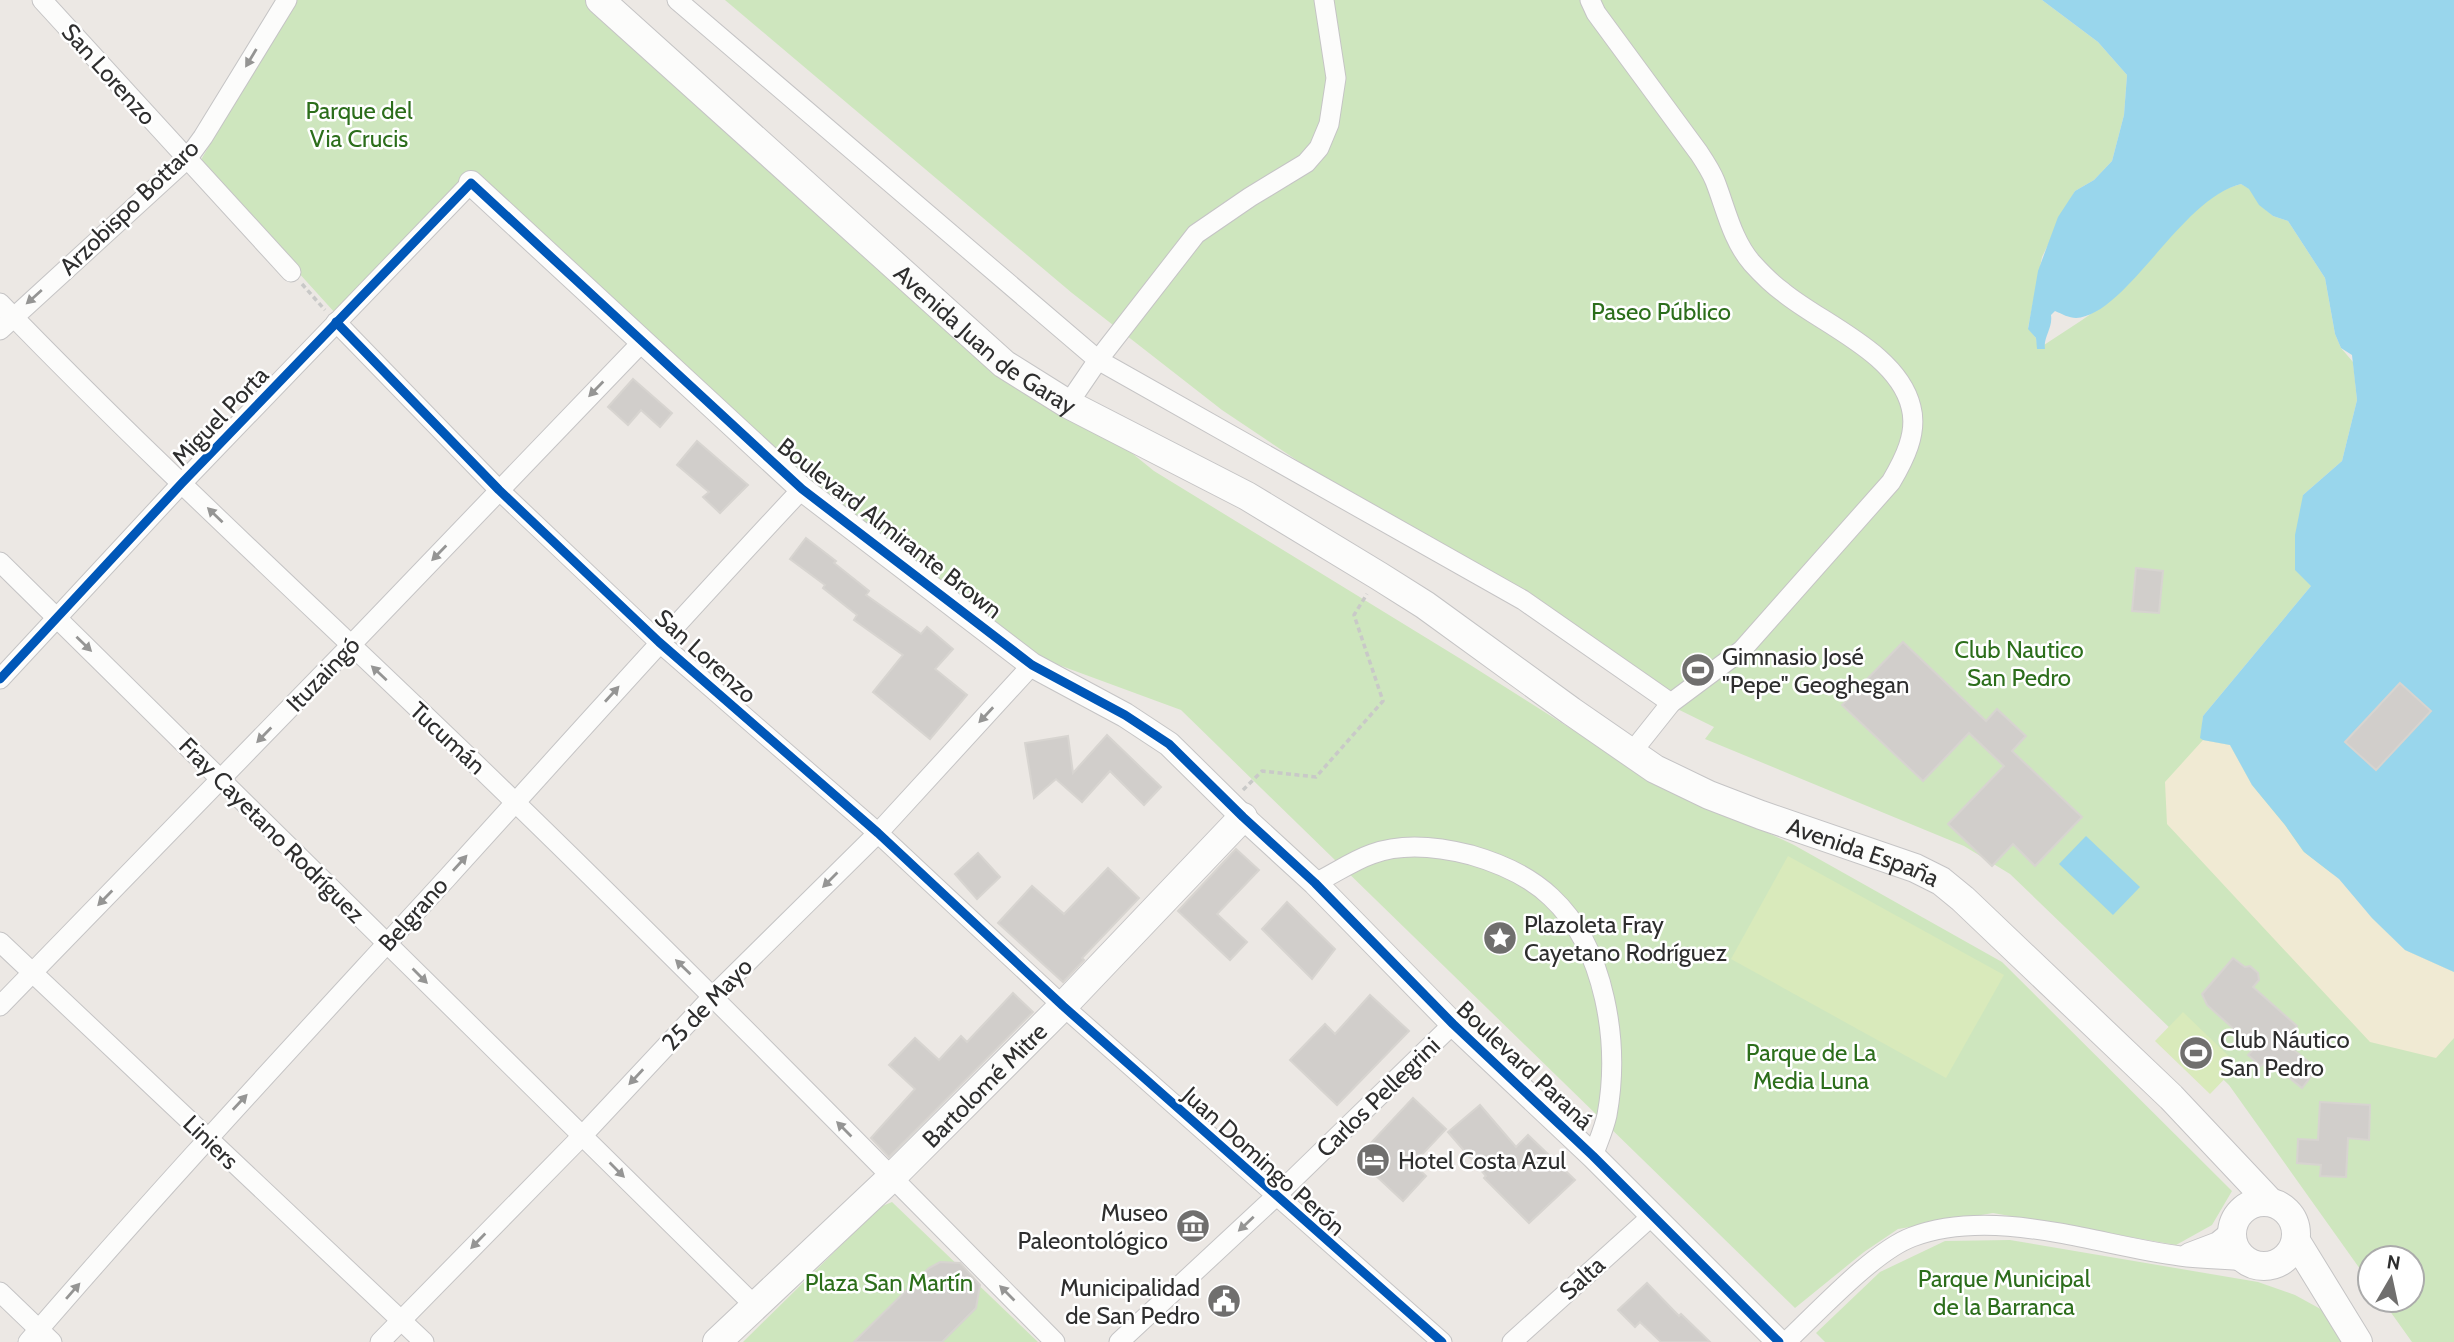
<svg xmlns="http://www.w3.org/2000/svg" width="2454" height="1342" viewBox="0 0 2454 1342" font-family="Cabin,sans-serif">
  <rect width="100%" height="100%" fill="#ece8e4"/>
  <!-- green -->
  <g fill="#cee6be">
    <path d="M295,0H603L957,312L1154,471L1464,661L1644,775L1794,845L2002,962L2232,1191L2212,1225L2176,1245L1993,1213L1898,1229L1864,1252L1795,1308L1181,710L1037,657L808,483L473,177L336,314L199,163Z"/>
    <path d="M725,0H2042L2098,42L2127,75L2124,115L2112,161L2094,180L2075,191L2042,257L2028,328L2036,338L2038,349C2066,330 2096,313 2121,290C2158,257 2192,196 2241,184L2250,189L2259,204L2273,216L2288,221L2325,278L2335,334L2341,348L2353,362L2357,400L2342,461L2303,495L2311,586L2203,716L2201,737L2204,740L2230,745L2252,785L2372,918L2405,950L2454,972V1342H2412L2382,1300H2412V1258H2370V1283L2229,1085L2010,874L1964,846L1705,739L1714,727L1655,698L1537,598L1371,510L1222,410L1072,293Z"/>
    <path d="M892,1202L1038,1342H743L880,1207Z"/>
    <path d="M2010,1240L2258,1282L2295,1295L2326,1312L2344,1342H1825L1816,1333L1880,1272L1945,1241Z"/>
  </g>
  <!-- sand -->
  <path fill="#f0ead3" d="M2203,740L2230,745L2252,785L2285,825L2303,851L2339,879L2372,918L2405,950L2454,972V1038L2436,1058L2370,1042L2167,824L2165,782Z"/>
  <!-- pitch -->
  <g fill="#d9eabb">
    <path d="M1788,856L2004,975L1946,1078L1731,959Z"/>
    <path d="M2183,1012L2238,1065L2210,1094L2155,1041Z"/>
  </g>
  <!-- water -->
  <g fill="#99d6ec">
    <path d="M2042,0H2454V972L2405,950L2372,918L2339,879L2304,852L2285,825L2252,785L2230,745L2203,740L2200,738L2203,716L2311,586L2295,570V535L2303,495L2342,461L2357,400L2352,355L2341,348L2335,334L2325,278L2288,221L2273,216L2259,205L2249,189L2241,184C2180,199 2127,315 2076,318C2069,318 2062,314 2055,311L2051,315C2053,328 2043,337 2045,349H2037L2036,338L2028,329L2038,271L2058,217L2075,191L2094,180L2112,161L2124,115L2127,75L2098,42Z"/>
    <path d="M2086,836L2140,887L2113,915L2059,864Z"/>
  </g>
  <!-- building -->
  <g fill="#d1cecb" stroke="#d7d4d0" stroke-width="2">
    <path d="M633,379L672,413L660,427L641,410L628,425L608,407Z"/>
    <path d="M697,441L748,485L720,513L703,497L709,492L677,465Z"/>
    <path d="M806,538L836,561L834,563L869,591L866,595L921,634L927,627L953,649L935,669L967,695L930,739L873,692L903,655L854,620L857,615L823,588L825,585L790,559Z"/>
    <path d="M2136,568L2163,571L2159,613L2132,611Z"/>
    <path d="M1903,642L1986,721L1997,709L2026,736L2012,751L2082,817L2035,866L2013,844L1992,866L1948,824L2004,766L1969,733L1923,781L1842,705Z"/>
    <path d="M2400,683L2431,711L2376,770L2345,742Z"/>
    <path d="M1107,735L1161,787L1144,805L1110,771L1082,802L1056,779L1034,798L1025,743L1068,736L1073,773Z"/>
    <path d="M1236,849L1259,870L1217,914L1247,942L1230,960L1178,911Z"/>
    <path d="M978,853L1000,877L977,899L955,874Z"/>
    <path d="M1108,868L1139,898L1082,958L1084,960L1063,982L998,923L1032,886L1064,914Z"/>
    <path d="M1287,902L1335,949L1312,979L1262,929Z"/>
    <path d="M2233,958L2245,967L2250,966L2258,973L2259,980L2253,987L2297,1026L2283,1041L2317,1069L2302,1088L2267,1060L2261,1066L2248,1055L2255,1048L2207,1005L2202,994Z"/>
    <path d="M1013,993L1033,1012L889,1157L871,1138L915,1089L889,1065L915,1038L939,1060L961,1036L967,1042Z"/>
    <path d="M1370,995L1409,1031L1337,1105L1290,1060L1325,1024L1335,1034Z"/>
    <path d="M1413,1098L1446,1129L1413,1164L1426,1176L1403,1201L1357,1158Z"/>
    <path d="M2320,1102L2370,1105L2369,1140L2348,1138L2346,1177L2320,1176L2321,1165L2297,1163L2298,1139L2318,1140Z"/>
    <path d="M1480,1105L1516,1147L1528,1135L1575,1180L1529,1223L1484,1178L1486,1176L1448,1132Z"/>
    <path d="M940,1262L960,1263L980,1285L976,1308L942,1342H854L929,1268Z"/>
    <path d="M1647,1283L1679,1316L1681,1314L1710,1342H1661L1640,1322L1635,1327L1618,1310Z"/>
  </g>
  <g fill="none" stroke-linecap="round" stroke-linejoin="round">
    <!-- minor casing -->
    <g stroke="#c5c4c5" stroke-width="21">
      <g id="minor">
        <path d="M42,0L291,272"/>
        <path d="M677,0L1098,360L1523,600L1671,703"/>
        <path d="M1590,0L1596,13L1699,153C1705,162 1711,171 1715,181C1726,209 1732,240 1752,263C1761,273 1772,284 1783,292C1822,324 1898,353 1911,407C1918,433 1904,460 1891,482L1742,650L1671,703L1632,752"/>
        <path d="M0,303C167,476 346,637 518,805C700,982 877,1162 1055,1342"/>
        <path d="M336,322L499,490L659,642L878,833L1063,1006L1442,1342"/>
        <path d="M0,330L187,159L203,137L287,0"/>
        <path d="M1068,404L1098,360L1196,234L1250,197L1306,163L1319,148L1329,124L1336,78L1324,0"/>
        <path d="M0,562L754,1305"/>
        <path d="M0,679L182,483L471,183"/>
        <path d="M1315,883C1334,874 1352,861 1372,854C1404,842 1440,847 1471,855C1499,863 1530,877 1551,897C1606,948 1620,1044 1607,1115C1604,1129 1598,1142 1593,1156"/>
        <path d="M0,942L424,1342"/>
        <path d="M0,1006L350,646L644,340"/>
        <path d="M2188,1253L2217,1242L2233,1229"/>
        <path d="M0,1292L52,1342"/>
        <path d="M28,1342C164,1184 306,1032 447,878C565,748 682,617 802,489"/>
        <path d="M380,1342L582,1136L713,996L878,833L1032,665"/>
        <path d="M1119,1342L1275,1197L1453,1024"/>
        <path d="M1512,1342L1653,1215"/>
        <path d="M1786,1342C1817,1313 1874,1251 1912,1237C1995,1206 2096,1245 2180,1256C2202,1259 2226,1259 2249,1261"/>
      </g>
    </g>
    <!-- tertiary casing -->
    <g stroke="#c5c4c5" stroke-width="26">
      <path id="tertiary" d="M471,183L802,489L1032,665L1125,715L1169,744L1243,817L1315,883L1453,1024L1593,1156L1779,1342"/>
    </g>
    <!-- secondary casing -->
    <g stroke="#c5c4c5" stroke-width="30">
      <g id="secondary">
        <path id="s1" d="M600,0L1004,364L1068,404L1247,496L1379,576L1425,605L1571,711L1655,769L1709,795L1761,815L1915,868L1941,881L1963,899L2171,1097L2270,1202"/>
        <circle cx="2264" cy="1234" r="32"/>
        <path d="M2296,1241L2358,1342"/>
        <path id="s2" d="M717,1342L892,1177L1063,1006L1243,817"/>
      </g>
    </g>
    <!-- path -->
    <g stroke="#c9c9c8" stroke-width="3.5" stroke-dasharray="5 3.5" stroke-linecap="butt">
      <path d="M302,284L325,310"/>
      <path d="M1243,790L1262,771L1316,777L1383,701L1354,615L1367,594"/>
    </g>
    <!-- minor -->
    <use href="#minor" stroke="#fcfcfb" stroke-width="19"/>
    <!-- tertiary -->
    <use href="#tertiary" stroke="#fcfcfb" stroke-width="24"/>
    <!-- secondary -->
    <use href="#secondary" stroke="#fcfcfb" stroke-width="28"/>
    <!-- cycleway casing -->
    <g stroke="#fff" stroke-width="13">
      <g id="cycleway">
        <path d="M336,322L499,490L659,642L878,833L1063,1006L1442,1342"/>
        <path d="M0,679L182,483L471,183L802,489L1032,665L1125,715L1169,744L1243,817L1315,883L1453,1024L1593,1156L1779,1342"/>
      </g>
    </g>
    <!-- cycleway -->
    <use href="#cycleway" stroke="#0057b8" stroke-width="9"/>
  </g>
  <!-- one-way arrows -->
  <defs><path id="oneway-solid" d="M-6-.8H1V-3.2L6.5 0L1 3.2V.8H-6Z" transform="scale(1.75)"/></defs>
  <g fill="#959594">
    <use href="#oneway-solid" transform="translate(251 58) rotate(121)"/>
    <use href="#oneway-solid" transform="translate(34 297) rotate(138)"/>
    <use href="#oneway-solid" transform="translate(596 389) rotate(134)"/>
    <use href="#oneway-solid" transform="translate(215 515) rotate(-136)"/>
    <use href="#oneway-solid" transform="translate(439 553) rotate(134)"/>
    <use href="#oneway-solid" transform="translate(84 644) rotate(44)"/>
    <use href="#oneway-solid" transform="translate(379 673) rotate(-137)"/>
    <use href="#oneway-solid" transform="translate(612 694) rotate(-48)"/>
    <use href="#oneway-solid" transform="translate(986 715) rotate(133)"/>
    <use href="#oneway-solid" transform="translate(264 735) rotate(134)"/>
    <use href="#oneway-solid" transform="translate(460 863) rotate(-48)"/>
    <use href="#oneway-solid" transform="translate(830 880) rotate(135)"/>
    <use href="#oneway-solid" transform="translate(105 898) rotate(134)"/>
    <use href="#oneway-solid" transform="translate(683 967) rotate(-136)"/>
    <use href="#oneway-solid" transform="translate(420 976) rotate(45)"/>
    <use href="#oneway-solid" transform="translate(636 1077) rotate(133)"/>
    <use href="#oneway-solid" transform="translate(240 1102) rotate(-47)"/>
    <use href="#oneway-solid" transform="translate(844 1129) rotate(-135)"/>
    <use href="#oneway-solid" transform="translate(617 1170) rotate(45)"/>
    <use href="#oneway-solid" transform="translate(1246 1224) rotate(137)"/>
    <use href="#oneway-solid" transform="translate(478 1241) rotate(134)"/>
    <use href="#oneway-solid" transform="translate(73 1291) rotate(-49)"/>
    <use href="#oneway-solid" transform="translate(1007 1293) rotate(-135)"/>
  </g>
  <!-- icons -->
  <defs>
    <g id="stadium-disc" transform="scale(1.75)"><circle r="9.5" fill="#706f6e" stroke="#fff"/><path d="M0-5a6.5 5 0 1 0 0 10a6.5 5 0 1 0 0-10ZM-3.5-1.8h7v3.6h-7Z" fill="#fff"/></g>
    <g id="sight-disc" transform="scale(1.75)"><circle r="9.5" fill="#706f6e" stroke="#fff"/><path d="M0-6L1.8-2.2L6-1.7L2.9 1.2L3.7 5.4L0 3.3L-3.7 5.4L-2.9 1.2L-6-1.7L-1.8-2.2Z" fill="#fff"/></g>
    <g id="hotel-disc" transform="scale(1.75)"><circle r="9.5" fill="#706f6e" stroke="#fff"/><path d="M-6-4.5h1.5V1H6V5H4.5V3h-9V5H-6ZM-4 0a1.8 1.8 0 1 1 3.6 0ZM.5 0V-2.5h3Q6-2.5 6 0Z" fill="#fff"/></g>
    <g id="museum-disc" transform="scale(1.75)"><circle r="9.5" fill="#706f6e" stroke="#fff"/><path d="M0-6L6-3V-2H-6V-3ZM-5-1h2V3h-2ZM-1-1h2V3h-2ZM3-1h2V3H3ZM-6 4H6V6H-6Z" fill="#fff"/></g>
    <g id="civic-disc" transform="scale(1.75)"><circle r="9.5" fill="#706f6e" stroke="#fff"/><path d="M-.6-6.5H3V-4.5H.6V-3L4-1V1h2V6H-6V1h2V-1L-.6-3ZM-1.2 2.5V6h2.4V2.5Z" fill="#fff"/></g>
  </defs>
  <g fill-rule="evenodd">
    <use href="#stadium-disc" x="1698" y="670"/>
    <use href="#sight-disc" x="1500" y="938"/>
    <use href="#stadium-disc" x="2196" y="1053"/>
    <use href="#hotel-disc" x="1373" y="1160"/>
    <use href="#museum-disc" x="1193" y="1226"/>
    <use href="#civic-disc" x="1224" y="1301"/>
  </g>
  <g text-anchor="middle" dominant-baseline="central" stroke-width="5" stroke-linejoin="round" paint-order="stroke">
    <!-- street labels -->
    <g font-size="24" fill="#2e2e2e" stroke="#fff">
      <text transform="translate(109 74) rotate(48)">San Lorenzo</text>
      <text transform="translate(129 207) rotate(-44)">Arzobispo Bottaro</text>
      <text stroke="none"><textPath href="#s1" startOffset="514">Avenida Juan de Garay</textPath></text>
      <text transform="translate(220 416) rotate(-46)">Miguel Porta</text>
      <text transform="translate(890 528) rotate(38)">Boulevard Almirante Brown</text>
      <text transform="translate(706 656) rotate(42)">San Lorenzo</text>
      <text transform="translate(323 674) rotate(-46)">Ituzaingó</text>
      <text transform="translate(448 738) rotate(43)">Tucumán</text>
      <text transform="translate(272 830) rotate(45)">Fray Cayetano Rodríguez</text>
      <text stroke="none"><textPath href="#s1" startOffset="1536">Avenida España</textPath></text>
      <text transform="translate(413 914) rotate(-48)">Belgrano</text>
      <text transform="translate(707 1004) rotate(-46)">25 de Mayo</text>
      <text transform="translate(1525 1065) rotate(43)">Boulevard Paraná</text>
      <text stroke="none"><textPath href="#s2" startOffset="371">Bartolomé Mitre</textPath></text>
      <text transform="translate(1378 1097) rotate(-44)">Carlos Pellegrini</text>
      <text transform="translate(211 1142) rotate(44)">Liniers</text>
      <text transform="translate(1264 1161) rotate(42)">Juan Domingo Perón</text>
      <text transform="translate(1582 1278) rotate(-42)">Salta</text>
    </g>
    <!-- park labels -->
    <g font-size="24" fill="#2c6e1b" stroke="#fff">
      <text x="359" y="110">Parque del<tspan x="359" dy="28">Via Crucis</tspan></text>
      <text x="1661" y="311">Paseo Público</text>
      <text x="2019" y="649">Club Nautico<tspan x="2019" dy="28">San Pedro</tspan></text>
      <text x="1811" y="1052">Parque de La<tspan x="1811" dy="28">Media Luna</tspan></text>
      <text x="2004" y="1278">Parque Municipal<tspan x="2004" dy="28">de la Barranca</tspan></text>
      <text x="889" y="1282">Plaza San Martín</text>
    </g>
    <!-- poi labels -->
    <g font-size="24" fill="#2e2e2e" stroke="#fff" text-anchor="start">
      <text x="1722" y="656">Gimnasio José<tspan x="1722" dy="28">"Pepe" Geoghegan</tspan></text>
      <text x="1524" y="924">Plazoleta Fray<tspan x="1524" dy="28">Cayetano Rodríguez</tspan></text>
      <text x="2220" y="1039">Club Náutico<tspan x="2220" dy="28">San Pedro</tspan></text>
      <text x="1398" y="1160">Hotel Costa Azul</text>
      <text x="1168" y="1212" text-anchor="end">Museo<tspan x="1168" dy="28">Paleontológico</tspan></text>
      <text x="1200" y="1287" text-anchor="end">Municipalidad<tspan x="1200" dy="28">de San Pedro</tspan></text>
    </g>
  </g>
  <!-- north arrow -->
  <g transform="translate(2391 1279) rotate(9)"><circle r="33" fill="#ffffff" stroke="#ababab" stroke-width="2"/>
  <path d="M0-5L12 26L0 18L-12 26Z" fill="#706f6e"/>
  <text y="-10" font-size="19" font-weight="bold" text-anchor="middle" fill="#2e2e2e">N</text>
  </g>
</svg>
